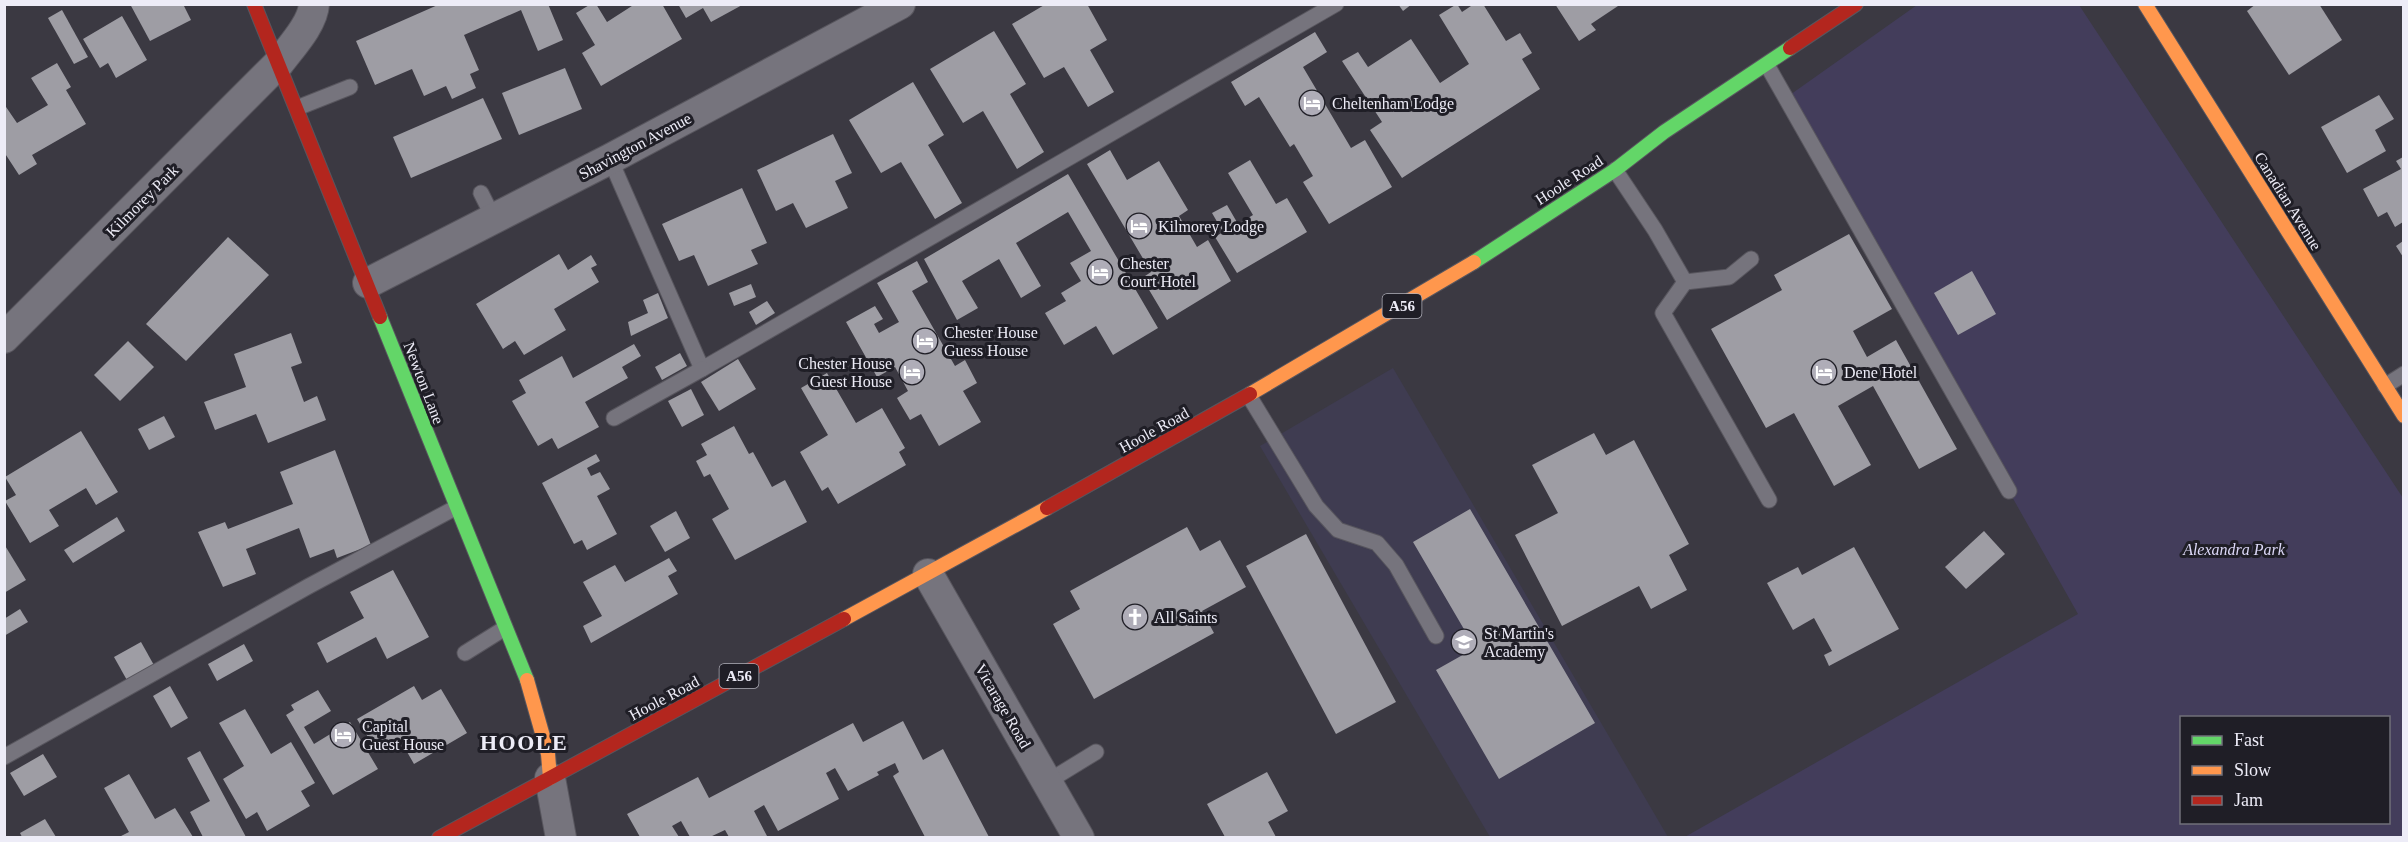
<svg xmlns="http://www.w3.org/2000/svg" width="2408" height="842" viewBox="0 0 2408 842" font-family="Georgia,serif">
  <rect width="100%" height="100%" fill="#3b3942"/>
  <!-- built -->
  <path fill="#3f3c51" d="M1393,368L1668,837H1490L1260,446Z"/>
  <!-- green -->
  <path fill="#433d5b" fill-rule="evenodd" d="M1917,5H2079L2403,498V837L1683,838L2078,614L1787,97ZM2182,718H2388V822H2182Z"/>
  <!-- building -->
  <g fill="#9e9da4">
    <path d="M130,4H183L191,20L150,41Z"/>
    <path d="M440,4H548L563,40L538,51L521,10L464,35L479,70L470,74L476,88L452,99L446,86L424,96L412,69L375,85L356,41Z"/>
    <path d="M591,4H596L607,22L635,4H662L682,39L601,86L582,53L595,45L576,13Z"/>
    <path d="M678,4H744L711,22L703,8L686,18Z"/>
    <path d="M1046,4H1087L1107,40L1090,50L1114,92L1088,107L1064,67L1044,78L1012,24Z"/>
    <path d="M1398,4H1412L1403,11Z"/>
    <path d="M1457,4L1462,12L1474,4H1483L1506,41L1520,33L1532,53L1522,59L1540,89L1402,178L1370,130L1382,122L1342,61L1358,52L1368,67L1411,39L1440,83L1469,64L1439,15Z"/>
    <path d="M1555,4H1621L1591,24L1596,30L1579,41Z"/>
    <path d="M2256,4H2319L2342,40L2289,75L2247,11Z"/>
    <path d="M62,10L88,57L74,64L48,18Z"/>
    <path d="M122,16L147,60L116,78L108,63L100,68L83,39Z"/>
    <path d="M994,31L1026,84L1010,94L1044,152L1017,169L983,111L963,123L930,69Z"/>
    <path d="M1315,32L1327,52L1303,67L1351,148L1365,140L1392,187L1329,224L1303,182L1313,176L1294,144L1290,147L1259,97L1245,106L1231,82Z"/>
    <path d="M57,63L71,87L66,90L86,124L32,155L37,164L19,175L4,152V104L17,123L48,105L31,78Z"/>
    <path d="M565,68L582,109L519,135L502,93Z"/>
    <path d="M913,82L944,135L928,145L962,203L935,219L901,162L881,173L849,120Z"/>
    <path d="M2379,95L2394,119L2375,130L2386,151L2347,173L2321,127Z"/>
    <path d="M483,98L502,139L411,178L393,137Z"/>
    <path d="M833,134L852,173L835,181L848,208L806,228L793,203L776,211L757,170Z"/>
    <path d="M1110,150L1127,180L1159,161L1188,210L1179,216L1197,247L1208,240L1231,281L1167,320L1142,278L1151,272L1087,164Z"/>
    <path d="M2403,157V222L2395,227L2387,212L2378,217L2363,189L2401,169L2396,161Z"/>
    <path d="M1250,160L1276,204L1287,198L1307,232L1237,273L1215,237L1223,232L1212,213L1227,205L1238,224L1253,215L1228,173Z"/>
    <path d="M1068,174L1158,328L1113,355L1096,326L1064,345L1045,313L1066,301L1061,293L1081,281L1070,263L1091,251L1068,212L1016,243L1041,286L1021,298L999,259L962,281L978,308L957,320L924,259Z"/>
    <path d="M742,188L767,243L751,250L758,264L708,286L694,255L679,261L662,224Z"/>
    <path d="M1849,234L1892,309L1853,331L1867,357L1896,340L1957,449L1919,469L1873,386L1838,406L1871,465L1834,486L1794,413L1766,428L1711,329L1782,290L1774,275Z"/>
    <path d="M228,237L269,275L186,361L146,324Z"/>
    <path d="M2403,241V257L2396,246Z"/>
    <path d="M559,254L568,270L591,255L597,265L591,268L599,282L554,309L566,330L524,355L515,341L503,349L476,304Z"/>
    <path d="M917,261L928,282L912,291L955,366L965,360L977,383L963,391L981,422L939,446L921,414L910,420L897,398L908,391L895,367L877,377L846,322L875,306L883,319L874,324L879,333L899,322L877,283Z"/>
    <path d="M1972,271L1996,314L1958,335L1934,293Z"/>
    <path d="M751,284L756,297L734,306L729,293Z"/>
    <path d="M658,293L668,318L631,336L628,322L648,313L643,300Z"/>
    <path d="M767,301L775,313L756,325L749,312Z"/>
    <path d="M291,333L302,363L291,367L304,402L317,396L326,420L268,443L256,414L215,430L204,402L246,387L234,354Z"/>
    <path d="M128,341L154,367L120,401L94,375Z"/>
    <path d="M634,344L641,356L622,367L628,378L585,402L599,427L558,449L552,438L538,446L512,401L526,393L519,380L562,356L573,378Z"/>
    <path d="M680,353L687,366L662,380L655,367Z"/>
    <path d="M738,359L756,389L719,411L701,382Z"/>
    <path d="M827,373L856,423L882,408L905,448L899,452L906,465L838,504L828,487L822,491L800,452L828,435L801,388Z"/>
    <path d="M691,389L704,415L682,427L668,401Z"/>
    <path d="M164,416L175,437L149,450L138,429Z"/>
    <path d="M734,426L749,454L753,452L772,487L785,480L807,522L735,560L712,519L729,509L710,474L704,477L696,461L707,455L701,444Z"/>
    <path d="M81,431L118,492L96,505L86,488L49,510L59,526L30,543L5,501L16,495L5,477Z"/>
    <path d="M1594,433L1606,455L1634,440L1689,544L1669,555L1687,590L1651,609L1639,586L1562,626L1515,535L1558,513L1532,465Z"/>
    <path d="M335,450L371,545L337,558L334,549L310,558L299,528L246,549L256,574L223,587L198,532L225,522L228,529L293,504L280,472Z"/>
    <path d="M596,454L600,461L587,468L591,476L600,472L610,489L597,496L617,534L587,550L582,540L574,544L542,483Z"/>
    <path d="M1470,509L1595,723L1499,779L1436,670L1475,648L1413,542Z"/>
    <path d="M676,511L690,538L665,552L650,526Z"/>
    <path d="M117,517L125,531L73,563L64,550Z"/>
    <path d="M1187,527L1200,551L1220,540L1246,587L1202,611L1214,633L1094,699L1053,624L1080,609L1070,591Z"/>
    <path d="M1984,531L2005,554L1966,589L1945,567Z"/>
    <path d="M1306,534L1396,702L1336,734L1246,566Z"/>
    <path d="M4,544L26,580L4,593Z"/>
    <path d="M1854,547L1899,629L1829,666L1824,655L1832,651L1814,618L1793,630L1767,583L1798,567L1802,575Z"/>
    <path d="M669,558L677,571L668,576L678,594L591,643L583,626L602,616L583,582L615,565L625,582Z"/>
    <path d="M393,570L429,637L387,659L376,637L327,663L317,643L364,618L350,592Z"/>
    <path d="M20,609L28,622L4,636V619Z"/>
    <path d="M141,642L155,667L128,682L114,657Z"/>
    <path d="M244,644L253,661L217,681L208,664Z"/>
    <path d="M170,686L188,718L171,728L153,696Z"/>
    <path d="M414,686L422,700L441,689L467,733L414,764L399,738L377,752L357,719Z"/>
    <path d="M318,690L331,711L304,727L314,744L350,722L378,769L333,795L286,715L294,710L291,705Z"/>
    <path d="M245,709L271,754L291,742L315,783L301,791L310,806L267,831L257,812L246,819L223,779L244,766L219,723Z"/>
    <path d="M903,721L923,760L943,749L989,837H925L893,776L899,772L895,763L877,772L879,775L848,791L835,768L826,773L839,799L778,831L764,805L754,811L767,836L764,837H729L725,830L710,837H690L681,821L672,826L679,837H640L627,814L698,777L709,798L853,723L863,742Z"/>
    <path d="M200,751L246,837H203L190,812L210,801L187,758Z"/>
    <path d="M43,754L57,777L24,796L10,773Z"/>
    <path d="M1267,772L1288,811L1268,822L1276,837H1225L1207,804Z"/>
    <path d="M129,774L155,819L175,808L193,837H119L129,832L104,788Z"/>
    <path d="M45,819L56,837H22L20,833Z"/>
  </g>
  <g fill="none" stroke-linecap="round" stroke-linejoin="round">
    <!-- lane casing -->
    <g stroke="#58565e" stroke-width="17">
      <g id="lane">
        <path d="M1767,65L2009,491"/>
        <path d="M297,108L350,87"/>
        <path d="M610,159L702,369L1336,4"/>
        <path d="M1615,170L1655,230L1685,282L1729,277L1751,259"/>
        <path d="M481,193L494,219"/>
        <path d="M1685,282L1663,313L1769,500"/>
        <path d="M2385,386L2404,374"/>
        <path d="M1249,396L1316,506L1338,530L1377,543L1396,565L1436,636"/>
        <path d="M614,418L702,369"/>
        <path d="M465,653L505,628"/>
        <path d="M4,757L309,586L455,508"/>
        <path d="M1047,782L1096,752"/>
      </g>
    </g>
    <!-- street casing -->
    <g stroke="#58565e" stroke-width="32">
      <g id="street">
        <path d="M368,283L610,159L900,4"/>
        <path d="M4,338L279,63C290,48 313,24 314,4"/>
        <path d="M928,574L1079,838"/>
        <path d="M550,778L561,838"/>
      </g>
    </g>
    <!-- fast casing -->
    <g stroke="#58565e" stroke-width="16">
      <g id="fast">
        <path d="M1474,262L1615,170L1664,132L1790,48"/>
        <path d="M380,317L527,680"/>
      </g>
    </g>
    <!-- slow casing -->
    <g stroke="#58565e" stroke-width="16">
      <g id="slow">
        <path d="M2145,4L2404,416"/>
        <path d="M1250,394L1474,262"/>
        <path d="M844,619L1047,508"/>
        <path d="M527,680L548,754L550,778"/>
      </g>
    </g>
    <!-- jam casing -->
    <g stroke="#58565e" stroke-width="16">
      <g id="jam">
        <path d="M254,4L380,317"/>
        <path d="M1790,48L1856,4"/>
        <path d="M1047,508L1250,394"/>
        <path d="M439,838L844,619"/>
      </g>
    </g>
    <!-- lane -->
    <use href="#lane" stroke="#76747d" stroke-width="15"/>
    <!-- street -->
    <use href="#street" stroke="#76747d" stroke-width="30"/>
    <!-- fast -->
    <use href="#fast" stroke="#63d668" stroke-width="14"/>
    <!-- slow -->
    <use href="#slow" stroke="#ff974d" stroke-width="14"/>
    <!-- jam -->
    <use href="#jam" stroke="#b3261e" stroke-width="14"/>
  </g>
  <!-- icons -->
  <defs>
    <g id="hotel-disc" transform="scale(1.35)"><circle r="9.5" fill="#afadb8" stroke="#1f1e26"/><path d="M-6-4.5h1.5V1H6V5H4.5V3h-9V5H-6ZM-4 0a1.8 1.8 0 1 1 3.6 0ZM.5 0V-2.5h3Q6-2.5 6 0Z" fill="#fff"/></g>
    <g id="church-disc" transform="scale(1.35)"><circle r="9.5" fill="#afadb8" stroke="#1f1e26"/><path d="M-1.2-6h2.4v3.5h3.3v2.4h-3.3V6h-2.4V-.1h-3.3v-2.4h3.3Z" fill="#fff"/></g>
    <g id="school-disc" transform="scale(1.35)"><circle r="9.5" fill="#afadb8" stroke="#1f1e26"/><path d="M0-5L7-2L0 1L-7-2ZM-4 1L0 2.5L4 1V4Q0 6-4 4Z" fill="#fff"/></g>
  </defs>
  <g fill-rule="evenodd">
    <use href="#hotel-disc" x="1312" y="103"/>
    <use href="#hotel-disc" x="1139" y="226"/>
    <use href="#hotel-disc" x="1100" y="272"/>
    <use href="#hotel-disc" x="925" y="341"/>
    <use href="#hotel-disc" x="912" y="372"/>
    <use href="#hotel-disc" x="1824" y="372"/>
    <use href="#church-disc" x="1135" y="617"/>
    <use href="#school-disc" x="1464" y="642"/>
    <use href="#hotel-disc" x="343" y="735"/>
  </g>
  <g text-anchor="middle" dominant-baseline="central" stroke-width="6" stroke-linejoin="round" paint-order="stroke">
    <!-- shield labels -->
    <g fill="#1f1e26" stroke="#afaeb8" stroke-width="1.5">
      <rect x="1382.5" y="294" width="39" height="24" rx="4.5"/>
      <rect x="719.5" y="664" width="39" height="24" rx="4.5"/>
    </g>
    <g font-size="15" font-weight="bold" fill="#edecf7">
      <text x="1402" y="306">A56</text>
      <text x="739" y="676">A56</text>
    </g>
    <!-- poi labels -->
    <g font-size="16" fill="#edecf7" stroke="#1f1e26" text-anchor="start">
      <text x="1332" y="103">Cheltenham Lodge</text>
      <text x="1158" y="226">Kilmorey Lodge</text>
      <text x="1120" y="263">Chester<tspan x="1120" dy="18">Court Hotel</tspan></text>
      <text x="944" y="332">Chester House<tspan x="944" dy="18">Guess House</tspan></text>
      <text x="892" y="363" text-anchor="end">Chester House<tspan x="892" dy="18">Guest House</tspan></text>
      <text x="1844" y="372">Dene Hotel</text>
      <text x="1154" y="617">All Saints</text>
      <text x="1484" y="633">St Martin's<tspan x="1484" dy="18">Academy</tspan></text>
      <text x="362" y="726">Capital<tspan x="362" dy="18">Guest House</tspan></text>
    </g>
    <!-- street labels -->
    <g font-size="16" fill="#edecf7" stroke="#1f1e26">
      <text transform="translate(635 146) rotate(-28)">Shavington Avenue</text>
      <text transform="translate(1569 180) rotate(-33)">Hoole Road</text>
      <text transform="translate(142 201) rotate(-45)">Kilmorey Park</text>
      <text transform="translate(2288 201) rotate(58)">Canadian Avenue</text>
      <text transform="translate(424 383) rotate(69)">Newton Lane</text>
      <text transform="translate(1154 430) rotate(-29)">Hoole Road</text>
      <text transform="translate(664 698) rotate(-28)">Hoole Road</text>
      <text transform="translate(1003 706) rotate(60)">Vicarage Road</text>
    </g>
    <!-- park labels -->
    <g font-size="16" font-style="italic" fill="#dcd8f7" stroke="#1f1e26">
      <text x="2234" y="549">Alexandra Park</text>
    </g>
    <!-- district labels -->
    <g font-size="22" font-weight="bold" letter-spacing="1.5" fill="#edecf7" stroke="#1f1e26">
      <text x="524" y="742">HOOLE</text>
    </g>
  </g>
  <!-- border -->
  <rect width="2408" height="842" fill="none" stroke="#edecf7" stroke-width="12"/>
  <!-- legend -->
  <rect x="2180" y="716" width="210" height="108" fill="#1f1e26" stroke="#71707a" stroke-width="1.5"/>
  <rect x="2192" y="736" width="30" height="9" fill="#63d668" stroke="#71707a" stroke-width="1.5"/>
  <text x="2234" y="746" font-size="18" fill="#edecf7">Fast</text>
  <rect x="2192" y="766" width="30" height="9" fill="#ff974d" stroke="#71707a" stroke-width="1.5"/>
  <text x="2234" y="776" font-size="18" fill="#edecf7">Slow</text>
  <rect x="2192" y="796" width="30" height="9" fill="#b3261e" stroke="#71707a" stroke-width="1.5"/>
  <text x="2234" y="806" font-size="18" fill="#edecf7">Jam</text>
</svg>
